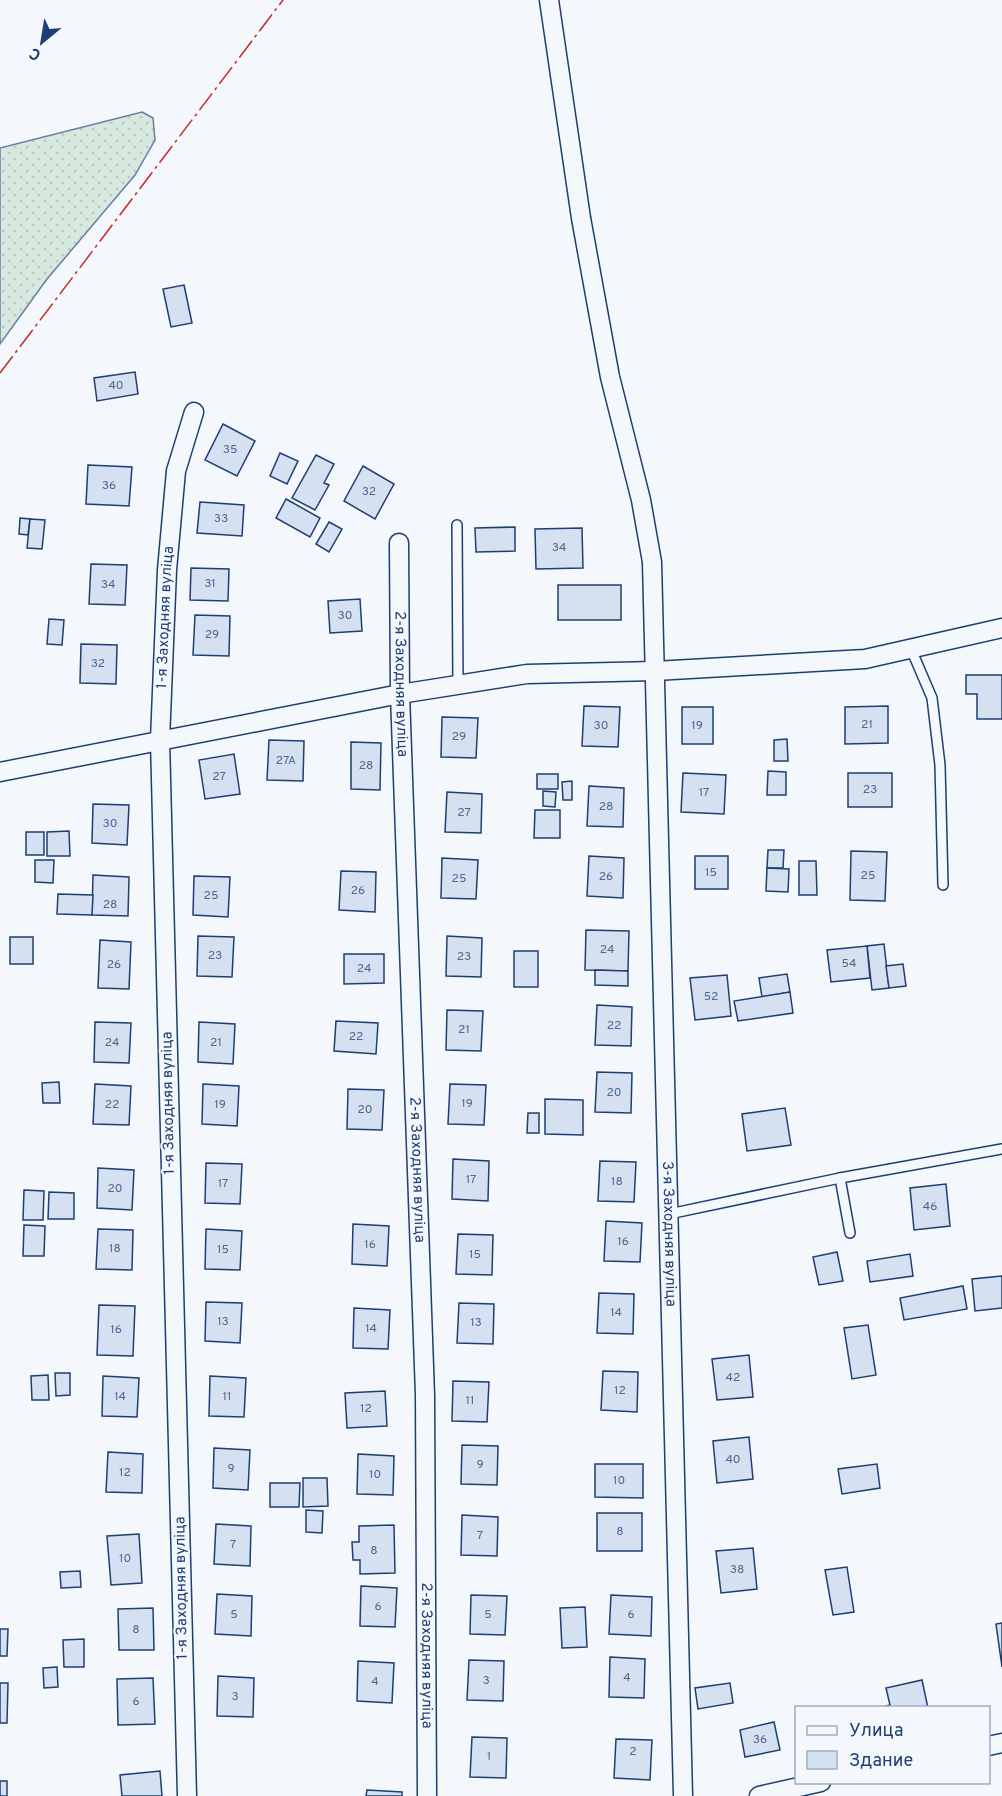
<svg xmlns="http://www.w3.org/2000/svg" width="1002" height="1796" viewBox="0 0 1002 1796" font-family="Overpass,sans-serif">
  <defs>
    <pattern id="grass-dots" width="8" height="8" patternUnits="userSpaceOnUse" patternTransform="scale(1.5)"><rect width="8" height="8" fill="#d7e8df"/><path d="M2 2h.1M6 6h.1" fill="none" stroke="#b8c8c3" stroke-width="1.8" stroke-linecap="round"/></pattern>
  </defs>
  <rect width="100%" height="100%" fill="#f4f7fb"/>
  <!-- grass -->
  <path fill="url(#grass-dots)" stroke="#687fa3" stroke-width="1.5" d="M142,112L153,118L155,140L135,175L47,279L0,344V148Z"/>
  <!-- building -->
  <g fill="#d5e0f0" stroke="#1d3f73" stroke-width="1.5">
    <path d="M184,285L192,323L171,327L163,289Z"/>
    <path d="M135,372L138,394L97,401L94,378Z"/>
    <path d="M223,424L255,441L237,476L205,460Z"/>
    <path d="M280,453L298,461L287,484L270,476Z"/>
    <path d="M316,455L334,464L324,483L329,485L315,510L292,498Z"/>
    <path d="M88,465L132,467L129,506L86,504Z"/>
    <path d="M363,466L394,484L375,519L344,501Z"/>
    <path d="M286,499L320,518L310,537L276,518Z"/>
    <path d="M200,502L244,505L242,536L197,533Z"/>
    <path d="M20,518L30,519L28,535L19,534Z"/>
    <path d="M30,519L45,520L42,549L27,548Z"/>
    <path d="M329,522L342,529L329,552L316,544Z"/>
    <path d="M515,527V551L476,552L475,528Z"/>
    <path d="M582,528L583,568L536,569L535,529Z"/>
    <path d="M91,564L127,565L125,605L89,604Z"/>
    <path d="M191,568L229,569L228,601L190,600Z"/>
    <rect x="558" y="585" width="63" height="35"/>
    <path d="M360,599L362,631L330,633L328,601Z"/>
    <path d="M195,615L230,616L229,656L193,655Z"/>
    <path d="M49,619L64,620L62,645L47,644Z"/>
    <path d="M81,644L117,645L116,684L80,683Z"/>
    <path d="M966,675H1002V719H977V694H966Z"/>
    <path d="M584,706L620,707L618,747L582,746Z"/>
    <path d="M888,706V743L845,744V707Z"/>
    <rect x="682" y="707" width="31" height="37"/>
    <path d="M442,717L478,718L476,758L441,757Z"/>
    <path d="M787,739L788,761H774V740Z"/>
    <path d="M269,740L304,741L303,781L267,780Z"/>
    <path d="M351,742L381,743L380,790L351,789Z"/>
    <path d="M234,754L240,794L205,799L199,760Z"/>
    <path d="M768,771L786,772V795H767Z"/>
    <path d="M683,773L726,775L724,814L681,812Z"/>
    <rect x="848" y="773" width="44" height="34"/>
    <rect x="537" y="774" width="21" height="15"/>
    <path d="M572,781V800H563L562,782Z"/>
    <path d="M589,786L624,788L623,827L587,826Z"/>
    <path d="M543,791L556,792L555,807L543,806Z"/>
    <path d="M447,792L482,794L481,833L445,832Z"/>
    <path d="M93,804L129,805L127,845L92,843Z"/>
    <path d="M535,810H560V838H534Z"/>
    <path d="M69,831L70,856H47V832Z"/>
    <rect x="26" y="832" width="18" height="23"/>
    <path d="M768,850H784L783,868H767Z"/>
    <path d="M851,851L887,852L885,901L850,900Z"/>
    <path d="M589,856L624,858L623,898L587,896Z"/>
    <rect x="695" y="856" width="33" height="33"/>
    <path d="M442,858L478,860L476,899L441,898Z"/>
    <path d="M35,860H54L53,883L35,882Z"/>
    <path d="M799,861H816L817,895H799Z"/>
    <path d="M767,868L789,869L788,892L766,891Z"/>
    <path d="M341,871L376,872L375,912L339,910Z"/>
    <path d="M93,875L129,877L128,916L92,915Z"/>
    <path d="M194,876L230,877L228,917L193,915Z"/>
    <path d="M58,894L93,895L92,915L57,914Z"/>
    <path d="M586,930L629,931L628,971L585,970Z"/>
    <path d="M198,936L234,937L232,977L197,976Z"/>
    <path d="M447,936L482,938L481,977L446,976Z"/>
    <rect x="10" y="937" width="23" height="27"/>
    <path d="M100,940L131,942L129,989L98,988Z"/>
    <path d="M884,944L889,988L872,990L867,946Z"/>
    <path d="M867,946L870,978L831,982L827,950Z"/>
    <rect x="514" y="951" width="24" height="36"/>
    <path d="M344,954H384V983L344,984Z"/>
    <path d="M903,964L906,986L889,988L886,966Z"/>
    <path d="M595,970L628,971V986L595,985Z"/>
    <path d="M787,974L790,992L762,997L759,978Z"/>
    <path d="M727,975L731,1016L695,1020L690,978Z"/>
    <path d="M790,992L793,1013L738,1021L734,1001Z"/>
    <path d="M597,1005L632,1007L631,1046L595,1045Z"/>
    <path d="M447,1010L483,1011L481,1051L446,1050Z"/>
    <path d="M336,1021L378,1023L376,1054L334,1051Z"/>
    <path d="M95,1022L131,1023L129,1063L94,1062Z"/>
    <path d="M199,1022L235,1024L233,1064L198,1062Z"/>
    <path d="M597,1072L632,1073L631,1113L595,1112Z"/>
    <path d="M59,1082L60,1103H43L42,1083Z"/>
    <path d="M95,1084L131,1086L129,1125L93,1124Z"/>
    <path d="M203,1084L239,1086L237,1126L202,1124Z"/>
    <path d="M450,1084L486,1085L484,1125L448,1124Z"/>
    <path d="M348,1089L384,1090L382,1130L347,1129Z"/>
    <path d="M545,1099L583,1100V1135L545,1134Z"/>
    <path d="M785,1108L791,1145L747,1151L742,1114Z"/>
    <path d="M528,1113H539V1133H527Z"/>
    <path d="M453,1159L489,1161L488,1201L452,1199Z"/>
    <path d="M600,1161L636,1162L634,1202L598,1201Z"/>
    <path d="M206,1163L242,1164L240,1204L205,1203Z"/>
    <path d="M98,1168L134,1170L132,1210L97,1208Z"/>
    <path d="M946,1184L950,1226L914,1230L910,1188Z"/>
    <path d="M24,1190L44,1191L43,1220H23Z"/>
    <path d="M49,1192L74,1193V1219H48Z"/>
    <path d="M606,1221L642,1223L640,1262L604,1261Z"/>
    <path d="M353,1224L389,1226L387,1266L352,1264Z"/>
    <path d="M24,1225L45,1226L44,1256H23Z"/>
    <path d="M98,1229L133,1230L132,1270L96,1269Z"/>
    <path d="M206,1229L242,1231L240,1270L205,1269Z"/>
    <path d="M458,1234L493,1235L492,1275L456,1274Z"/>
    <path d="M837,1252L843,1281L819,1285L813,1257Z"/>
    <path d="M910,1254L913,1276L870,1282L867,1261Z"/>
    <path d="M1002,1276V1308L975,1311L972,1279Z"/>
    <path d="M963,1286L967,1309L904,1320L900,1298Z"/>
    <path d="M599,1293L634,1294L633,1334L597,1333Z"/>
    <path d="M206,1302L242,1303L240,1343L205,1341Z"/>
    <path d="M459,1303L494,1304L493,1344L457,1343Z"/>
    <path d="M99,1305L135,1306L133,1356L97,1355Z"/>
    <path d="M354,1308L390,1310L388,1349L353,1348Z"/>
    <path d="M868,1325L876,1375L852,1379L844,1328Z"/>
    <path d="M749,1355L753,1397L717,1400L712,1359Z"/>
    <path d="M603,1371L638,1372L637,1412L601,1410Z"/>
    <path d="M55,1373H70V1395L56,1396Z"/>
    <path d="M48,1375L49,1400H32L31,1376Z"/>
    <path d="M103,1376L139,1378L137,1417L102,1416Z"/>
    <path d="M210,1376L246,1378L244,1417L209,1416Z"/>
    <path d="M453,1381L489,1382L487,1422L452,1421Z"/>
    <path d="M385,1391L387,1426L347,1428L345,1393Z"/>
    <path d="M749,1437L753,1479L717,1483L713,1441Z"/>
    <path d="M462,1445L498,1446L497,1485L461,1484Z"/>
    <path d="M214,1448L250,1450L248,1490L213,1488Z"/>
    <path d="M108,1452L143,1454L142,1493L106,1492Z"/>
    <path d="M358,1454L394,1456L393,1495L357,1494Z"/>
    <path d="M595,1464H643V1498L595,1497Z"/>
    <path d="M877,1464L880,1488L842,1494L838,1469Z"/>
    <path d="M303,1478H327L328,1506L303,1507Z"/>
    <path d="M270,1483H300L299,1507H270Z"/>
    <path d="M306,1510L323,1511L322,1533L306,1532Z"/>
    <rect x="597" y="1513" width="45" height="38"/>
    <path d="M462,1515L498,1517L497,1556L461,1555Z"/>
    <path d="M216,1524L251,1526L250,1566L214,1564Z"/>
    <path d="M394,1525L395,1573L360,1574V1560H353L352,1542H359V1526Z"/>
    <path d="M139,1534L142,1583L111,1585L107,1536Z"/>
    <path d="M753,1548L757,1589L721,1593L716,1551Z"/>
    <path d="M847,1567L854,1612L833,1615L825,1570Z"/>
    <path d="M80,1571L81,1587L61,1588L60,1572Z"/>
    <path d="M361,1586L397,1588L395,1627L360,1626Z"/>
    <path d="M217,1594L252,1596L251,1636L215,1634Z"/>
    <path d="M471,1595L507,1596L505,1635L470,1634Z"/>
    <path d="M611,1595L652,1597L651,1636L609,1634Z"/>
    <path d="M585,1607L587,1647L562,1648L560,1608Z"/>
    <path d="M153,1608L154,1650H119L118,1609Z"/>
    <path d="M1002,1623V1667L996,1624Z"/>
    <path d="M0,1629H8L7,1656H0Z"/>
    <path d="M84,1639V1667H64L63,1640Z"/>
    <path d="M610,1657L645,1659L644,1698L609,1697Z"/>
    <path d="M469,1660L504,1661L503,1701L467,1700Z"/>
    <path d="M358,1661L394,1663L392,1703L357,1701Z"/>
    <path d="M57,1667L58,1687L44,1688L43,1668Z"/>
    <path d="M218,1676L254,1678L253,1717L217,1716Z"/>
    <path d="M153,1678L155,1724L118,1725L117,1679Z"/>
    <path d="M922,1680L928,1708H877L890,1705L886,1688Z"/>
    <path d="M0,1683H8L7,1723H0Z"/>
    <path d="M730,1683L733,1703L698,1709L695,1688Z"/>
    <path d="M774,1722L780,1750L745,1757L740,1730Z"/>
    <path d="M472,1737L507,1738L506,1778L470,1777Z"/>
    <path d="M616,1739L652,1740L650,1780L614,1778Z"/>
    <path d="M160,1771L162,1796H122L120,1775Z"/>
    <rect x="0" y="1781" width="7" height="15"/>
    <path d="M367,1790L402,1792V1796H366Z"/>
  </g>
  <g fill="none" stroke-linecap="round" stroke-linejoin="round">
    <!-- lane casing -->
    <g stroke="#1d3f73" stroke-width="12">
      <g id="lane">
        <path d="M457,525L458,685"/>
        <path d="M911,649L932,698L940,765L943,885"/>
        <path d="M840,1178L850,1233"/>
        <path d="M669,1214L840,1178L1002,1149"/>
      </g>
    </g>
    <!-- street casing -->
    <g stroke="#1d3f73" stroke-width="21">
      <g id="street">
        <path id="s1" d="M549,0L581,218L610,377L641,500L652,562L683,1796"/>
        <path id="s2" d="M399,543L400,694L425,1395L427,1796"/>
        <path d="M0,772L400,694L527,674L655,671L865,659L1002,628"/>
        <path d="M988,1746L1002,1743"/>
        <path id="s3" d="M187,1796L160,740L167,570L176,471L194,412"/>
        <path d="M759,1796L821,1782"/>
      </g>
    </g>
    <!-- lane -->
    <use href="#lane" stroke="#f4f7fb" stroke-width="9"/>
    <!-- street -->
    <use href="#street" stroke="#f4f7fb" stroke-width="18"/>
    <!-- power -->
    <path stroke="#c62828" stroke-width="1.5" stroke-dasharray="21 4.5 3 4.5" stroke-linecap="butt" d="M0,373L283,0"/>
  </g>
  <g text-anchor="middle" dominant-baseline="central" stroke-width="4.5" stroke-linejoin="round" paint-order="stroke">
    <!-- number labels -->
    <g font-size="12" fill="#4b6792">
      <text x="116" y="386">40</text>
      <text x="230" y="450">35</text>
      <text x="109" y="486">36</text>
      <text x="369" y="492">32</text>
      <text x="221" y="519">33</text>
      <text x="559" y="548">34</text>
      <text x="210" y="584">31</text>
      <text x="108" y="585">34</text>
      <text x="345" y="616">30</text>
      <text x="212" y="635">29</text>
      <text x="98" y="664">32</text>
      <text x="867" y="725">21</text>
      <text x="601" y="726">30</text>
      <text x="697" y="726">19</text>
      <text x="459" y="737">29</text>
      <text x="286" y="761">27А</text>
      <text x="366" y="766">28</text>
      <text x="219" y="777">27</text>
      <text x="870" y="790">23</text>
      <text x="704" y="793">17</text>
      <text x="606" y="807">28</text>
      <text x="464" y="813">27</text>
      <text x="110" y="824">30</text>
      <text x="711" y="873">15</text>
      <text x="868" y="876">25</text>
      <text x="606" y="877">26</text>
      <text x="459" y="879">25</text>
      <text x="358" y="891">26</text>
      <text x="211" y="896">25</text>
      <text x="110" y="905">28</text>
      <text x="607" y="950">24</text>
      <text x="215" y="956">23</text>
      <text x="464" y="957">23</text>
      <text x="849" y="964">54</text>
      <text x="114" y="965">26</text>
      <text x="364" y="969">24</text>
      <text x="711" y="997">52</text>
      <text x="614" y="1026">22</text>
      <text x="464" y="1030">21</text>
      <text x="356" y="1037">22</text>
      <text x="112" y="1043">24</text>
      <text x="216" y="1043">21</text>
      <text x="614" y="1093">20</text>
      <text x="467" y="1104">19</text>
      <text x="112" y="1105">22</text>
      <text x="220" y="1105">19</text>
      <text x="365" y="1110">20</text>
      <text x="471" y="1180">17</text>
      <text x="617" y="1182">18</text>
      <text x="223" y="1184">17</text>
      <text x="115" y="1189">20</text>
      <text x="930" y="1207">46</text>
      <text x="623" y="1242">16</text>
      <text x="370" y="1245">16</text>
      <text x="115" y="1249">18</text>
      <text x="223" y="1250">15</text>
      <text x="475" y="1255">15</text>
      <text x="616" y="1313">14</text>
      <text x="223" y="1322">13</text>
      <text x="476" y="1323">13</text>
      <text x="371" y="1329">14</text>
      <text x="116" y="1330">16</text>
      <text x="733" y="1378">42</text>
      <text x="620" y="1391">12</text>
      <text x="120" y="1397">14</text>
      <text x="227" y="1397">11</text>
      <text x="470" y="1401">11</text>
      <text x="366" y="1409">12</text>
      <text x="733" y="1460">40</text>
      <text x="480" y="1465">9</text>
      <text x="231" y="1469">9</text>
      <text x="125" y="1473">12</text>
      <text x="375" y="1475">10</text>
      <text x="619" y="1481">10</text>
      <text x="620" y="1532">8</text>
      <text x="480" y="1536">7</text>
      <text x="233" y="1545">7</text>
      <text x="374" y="1551">8</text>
      <text x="125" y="1559">10</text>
      <text x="737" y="1570">38</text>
      <text x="378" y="1607">6</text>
      <text x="234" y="1615">5</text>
      <text x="488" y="1615">5</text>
      <text x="631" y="1615">6</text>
      <text x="136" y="1630">8</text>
      <text x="627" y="1678">4</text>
      <text x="486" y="1681">3</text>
      <text x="375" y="1682">4</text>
      <text x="235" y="1697">3</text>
      <text x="136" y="1702">6</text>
      <text x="760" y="1740">36</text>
      <text x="633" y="1752">2</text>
      <text x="489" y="1757">1</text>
    </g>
    <!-- street labels -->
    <g font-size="15" fill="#1d3f73" stroke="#f4f7fb">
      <text stroke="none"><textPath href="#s3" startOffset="1179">1-я Заходняя вуліца</textPath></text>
      <text stroke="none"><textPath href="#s2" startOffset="141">2-я Заходняя вуліца</textPath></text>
      <text transform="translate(169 1103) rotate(-91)">1-я Заходняя вуліца</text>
      <text stroke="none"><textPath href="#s2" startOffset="627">2-я Заходняя вуліца</textPath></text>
      <text stroke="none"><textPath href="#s1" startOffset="1244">3-я Заходняя вуліца</textPath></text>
      <text transform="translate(182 1588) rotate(-91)">1-я Заходняя вуліца</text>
      <text stroke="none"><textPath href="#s2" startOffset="1113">2-я Заходняя вуліца</textPath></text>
    </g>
  </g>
  <!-- legend -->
  <rect x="795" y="1706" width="195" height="78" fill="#f4f7fb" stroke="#9eadc5" stroke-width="1.5"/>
  <rect x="807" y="1726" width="30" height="9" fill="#f4f7fb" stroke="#9eadc5" stroke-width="1.5"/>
  <text x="849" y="1736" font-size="18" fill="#1d3f73">Улица</text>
  <rect x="807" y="1751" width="30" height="18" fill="#d5e0f0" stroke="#9eadc5" stroke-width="1.5"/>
  <text x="849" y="1766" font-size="18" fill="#1d3f73">Здание</text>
  <!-- north arrow -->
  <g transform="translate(42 42) rotate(210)" stroke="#f4f7fb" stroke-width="4.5" paint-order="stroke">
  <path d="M0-4.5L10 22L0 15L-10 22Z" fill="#1d3f73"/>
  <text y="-9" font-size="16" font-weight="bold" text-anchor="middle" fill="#1d3f73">С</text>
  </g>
</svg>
